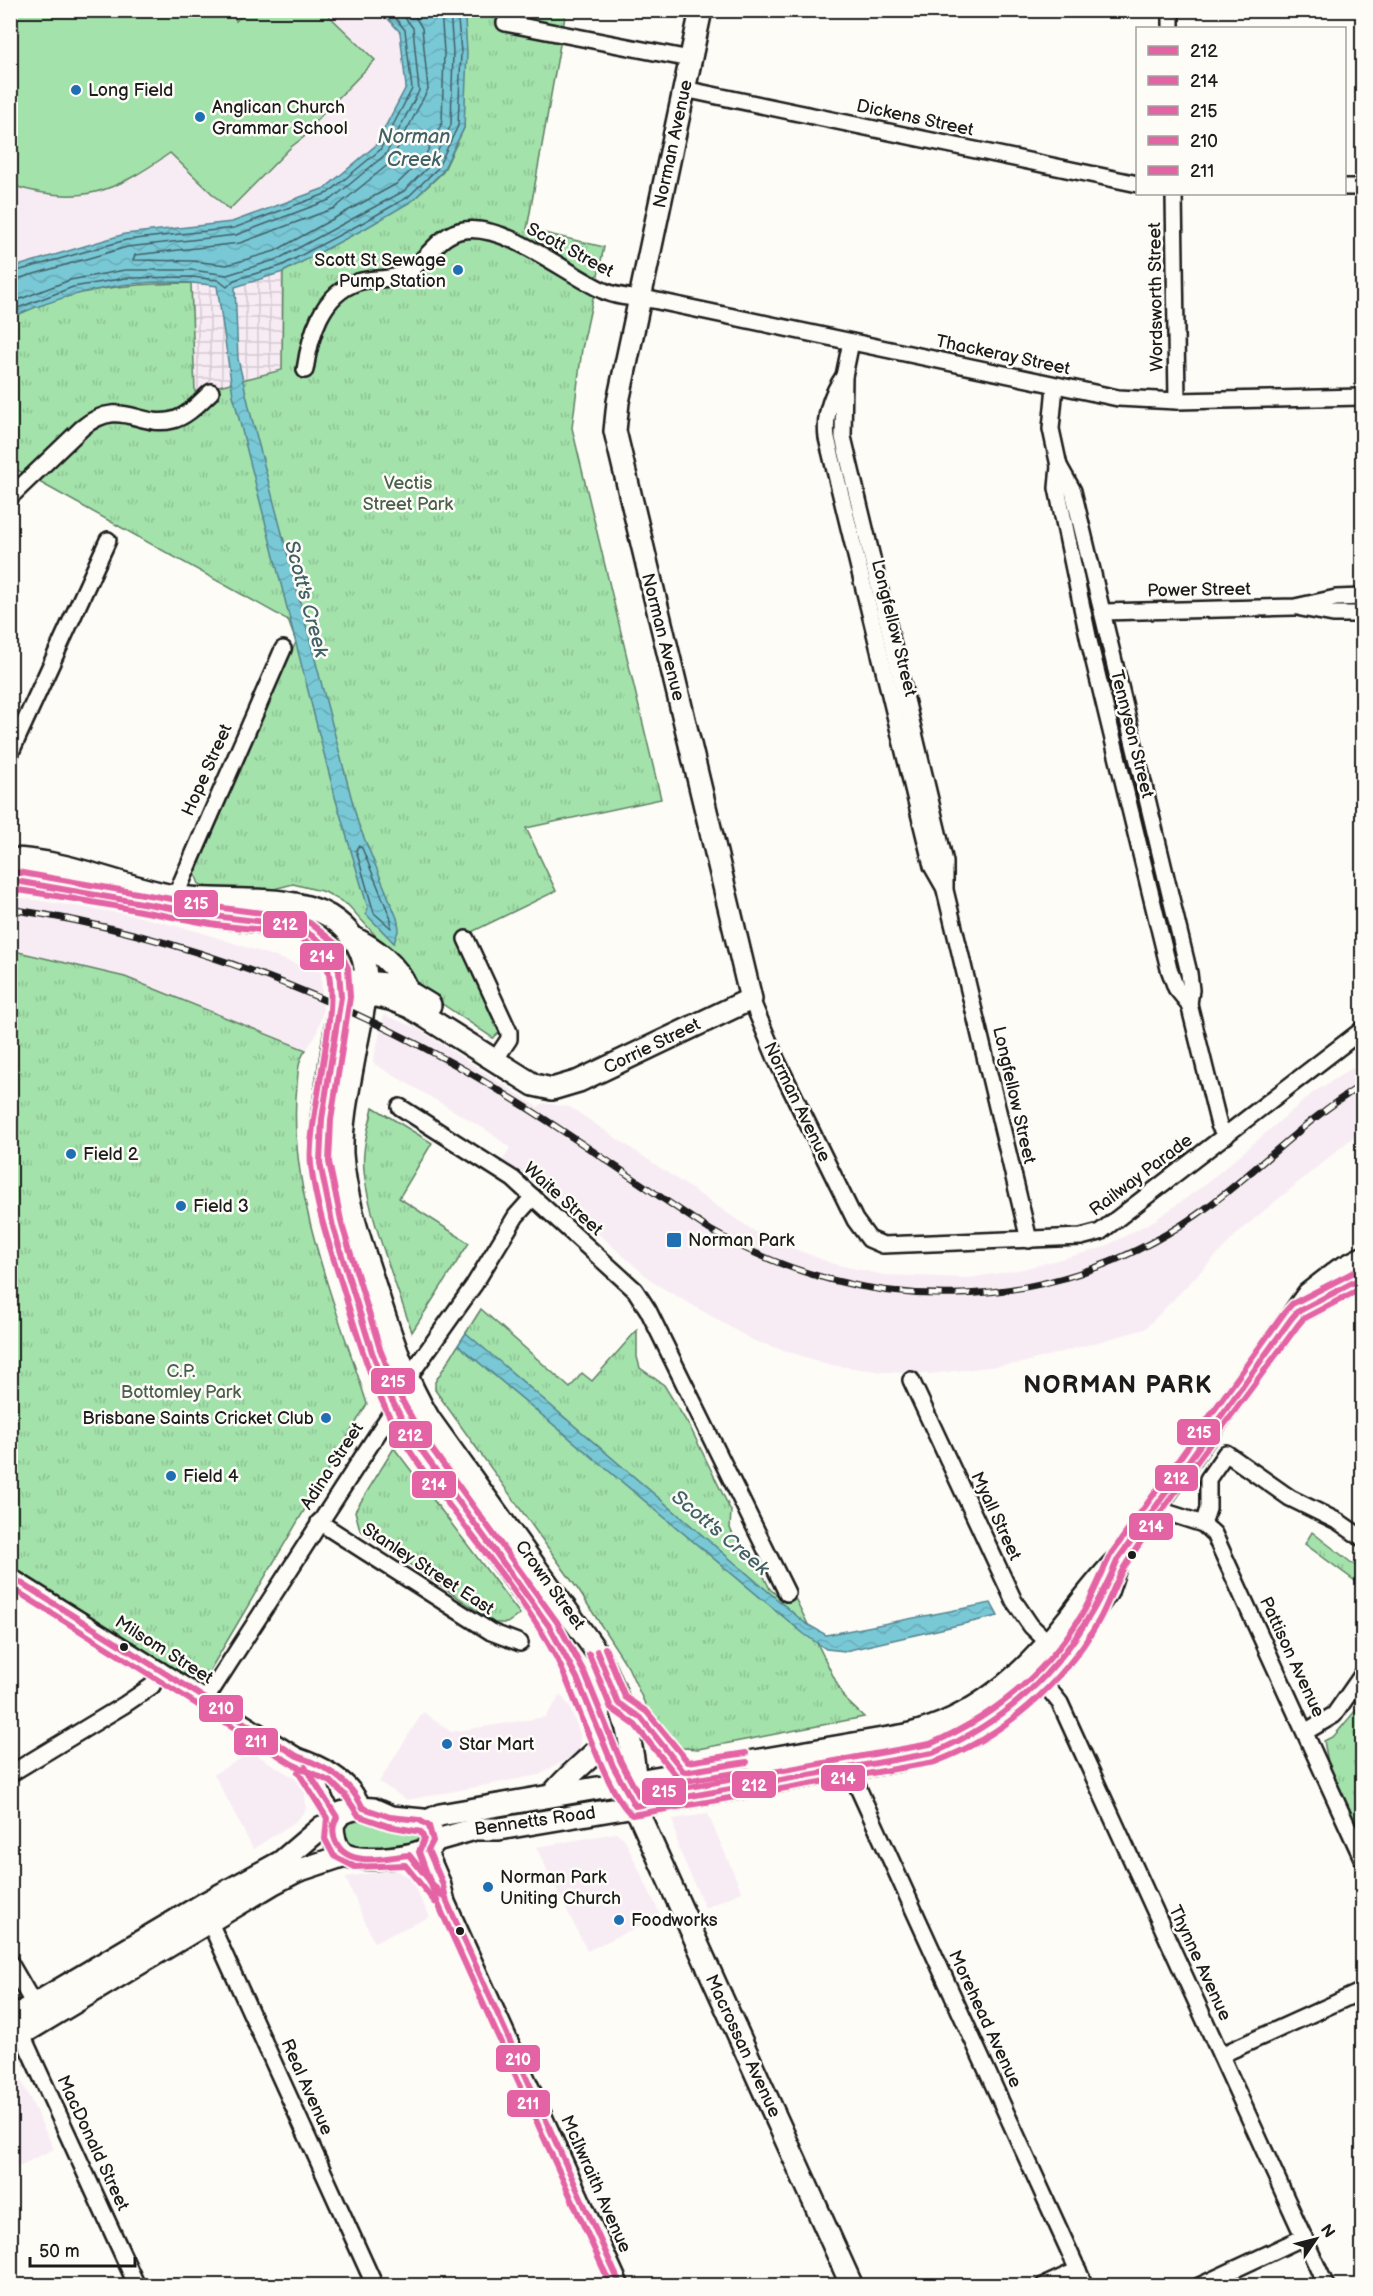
<svg xmlns="http://www.w3.org/2000/svg" width="1373" height="2296" viewBox="0 0 1373 2296" font-family="'Balsamiq Sans',sans-serif">
  <defs>
    <pattern id="industrial-grid" width="8" height="8" patternUnits="userSpaceOnUse" patternTransform="scale(1.5)"><rect width="8" height="8" fill="#f8ecf4"/><path d="M0 4h8M4 0v8" fill="none" stroke="#d4cad1"/></pattern>
    <pattern id="park-tufts" width="24" height="20" patternUnits="userSpaceOnUse" patternTransform="scale(1.5)"><rect width="24" height="20" fill="#a3e2ab"/><path d="M3 7l-1-3M5 7V3M7 7l1-3M15 17l-1-3M17 17v-4M19 17l1-3" fill="none" stroke="#8cc193"/></pattern>
    <pattern id="water-waves" width="16" height="10" patternUnits="userSpaceOnUse" patternTransform="scale(1.5)"><rect width="16" height="10" fill="#79c8d6"/><path d="M0 5q4-4 8 0t8 0" fill="none" stroke="#68abb7"/></pattern>
  </defs>
  <rect width="100%" height="100%" fill="#fdfcf7"/>
  <filter id="ink" filterUnits="userSpaceOnUse"><feTurbulence type="fractalNoise" baseFrequency=".0167" numOctaves="2"/><feDisplacementMap in="SourceGraphic" scale="12" xChannelSelector="R" yChannelSelector="G"/><feConvolveMatrix kernelMatrix="1 2 1 2 8 2 1 2 1" color-interpolation-filters="sRGB"/></filter>
  <g filter="url(#ink)">
    <!-- built -->
    <g fill="#f8ecf4">
      <path d="M11,11H381L400,32L406,87L375,146L325,188L232,222L125,234L11,268Z"/>
      <path d="M10,896L133,915L200,932L321,972L323,1011L316,1036L306,1050L125,977L11,949Z"/>
      <path d="M384,1015L417,1028L538,1107L543,1103L570,1107L763,1237L834,1264L884,1275L969,1278L1023,1269L1102,1248L1155,1220L1203,1186L1314,1092L1362,1062V1130L1241,1230L1145,1329L1022,1363L930,1374L883,1372L830,1365L754,1341L654,1283L577,1215L501,1163L510,1148L488,1131L376,1065L373,1062Z"/>
      <path d="M561,1695L570,1707L580,1734V1748L577,1754L539,1775L407,1800L379,1782L423,1712L451,1732L545,1717Z"/>
      <path d="M252,1752L296,1779L305,1793L306,1810L294,1823L253,1849L214,1774Z"/>
      <path d="M708,1814L742,1892L705,1908L678,1847L673,1819Z"/>
      <path d="M616,1833L624,1838L661,1916L587,1951L536,1847Z"/>
      <path d="M384,1871H398L409,1877L430,1917L374,1942L345,1877Z"/>
      <path d="M17,2071L54,2149L11,2170V2074Z"/>
    </g>
    <!-- industrial -->
    <path fill="url(#industrial-grid)" d="M283,272L282,370L195,392L191,283L235,286Z"/>
    <!-- green -->
    <g fill="#a3e2ab" stroke="#607f64" stroke-width="1.5">
      <path d="M234,11L236,21L246,11H324L375,60L315,122L304,137L291,147L229,210L170,153C113,193 79,207 11,185V11Z"/>
      <path d="M352,1816L414,1825L425,1839L411,1849L347,1847L341,1830Z"/>
    </g>
    <!-- park -->
    <g fill="url(#park-tufts)" stroke="#607f64" stroke-width="1.5">
      <path d="M462,11H566L527,229L604,247L582,349L572,428L661,799L526,828L556,891L457,939L498,1023L500,1032L493,1038L429,995L348,905L325,892L293,884L274,889L209,888L199,884L195,874L296,642L288,620L14,468L11,471L10,318C73,288 123,284 191,283L195,392L282,370L283,272L412,201L443,172L464,128L465,20Z"/>
      <path d="M10,950L125,977L306,1050C298,1060 298,1072 297,1085C286,1189 336,1305 367,1404L200,1687L11,1569Z"/>
      <path d="M373,1107L432,1143L399,1198L469,1243L412,1332C398,1288 359,1195 364,1153C365,1137 370,1122 373,1107Z"/>
      <path d="M481,1309L570,1388L582,1373L592,1381L637,1330V1357L640,1368L664,1385L691,1429L731,1511L730,1528L734,1537L739,1544L753,1554L770,1589L785,1602L795,1598L844,1698L864,1717L698,1749L683,1748L677,1744L646,1706L628,1667L579,1591L435,1390V1382Z"/>
      <path d="M394,1448L520,1614L507,1623H495L360,1530L355,1511Z"/>
      <path d="M1312,1532L1362,1571V1586L1305,1544Z"/>
      <path d="M1362,1703V1840L1328,1762L1324,1741L1334,1736Z"/>
    </g>
    <!-- water -->
    <g fill="url(#water-waves)" stroke="#54838c" stroke-width="1.5">
      <path d="M381,11H462L465,20L467,52L464,128L442,172L412,201L366,228L283,272L235,287L238,359L251,415L358,823L397,918L399,928L394,943L366,914L368,908L335,797L233,395L217,286C147,275 75,288 10,318L11,268L125,234L232,222L325,188L375,146L406,87L400,32Z"/>
      <path d="M466,1333L805,1623L826,1635L991,1603L998,1616L845,1651L826,1649L804,1634L458,1345Z"/>
    </g>
    <g fill="none" stroke-linecap="round" stroke-linejoin="round">
      <!-- shore -->
      <g stroke="#416166" stroke-width="1.5">
        <path d="M411,10L422,28L428,89L390,163L335,208L240,243L135,255L133,260L192,261L227,265L275,251L398,183L424,158L442,123L444,52L441,10"/>
        <path d="M10,273L126,240L234,228L328,193L380,150L412,89L405,30L389,10"/>
        <path d="M10,281L127,247L236,235L332,199L386,154L419,91L413,28L399,10"/>
        <path d="M10,303L70,280L125,270H192L227,275L278,259L404,191L431,164L451,125L453,52L450,10"/>
        <path d="M10,311L73,287L126,278L192,277L218,280L227,287L234,280L281,266L364,222L408,197L437,169L458,126L461,52L457,10"/>
        <path d="M358,846L362,848L391,919V928L374,913L356,850Z"/>
      </g>
      <!-- street casing -->
      <g stroke="#1c1c1c" stroke-width="20">
        <g id="street">
          <path d="M1171,10V28"/>
          <path d="M505,23L690,59"/>
          <path d="M684,89L1138,184"/>
          <path d="M1344,187H1362"/>
          <path d="M1174,194L1177,401"/>
          <path d="M851,342L844,376L843,437L945,862V890L1029,1240"/>
          <path d="M305,370C310,336 321,294 358,282C370,278 383,280 394,277C425,270 434,234 464,230C508,224 566,274 604,291C619,298 637,298 653,300L1118,398L1177,401L1362,397"/>
          <path d="M844,376C831,395 824,415 827,438L932,866L944,887"/>
          <path d="M1055,386L1051,429L1059,466L1057,488L1089,641L1169,969L1176,988L1189,1004L1219,1125L1226,1136"/>
          <path d="M1059,466L1073,491L1189,973L1191,990L1189,1004"/>
          <path d="M10,497L82,428C121,396 139,429 173,420C188,416 200,402 211,392"/>
          <path d="M1301,608L1333,614H1362"/>
          <path d="M1103,612L1295,607L1336,598L1362,597"/>
          <path d="M10,754L108,540"/>
          <path d="M171,906L283,649"/>
          <path d="M466,939L509,1032V1039L495,1060"/>
          <path d="M751,999L777,1061L855,1220L869,1239L883,1245L1081,1237L1100,1232L1362,1030"/>
          <path d="M400,1107L513,1179L635,1290L648,1310L787,1593"/>
          <path d="M911,1380L1014,1601L1031,1626L1056,1650"/>
          <path d="M1153,1508L1203,1524L1214,1534L1362,1858"/>
          <path d="M319,1522L491,1632L520,1643"/>
          <path d="M1203,1524L1208,1509V1479L1226,1453L1290,1498L1339,1522L1362,1538"/>
          <path d="M10,1576L297,1756C324,1765 353,1780 363,1808"/>
          <path d="M1035,1672L1060,1703L1326,2286"/>
          <path d="M206,1699L389,1416L413,1371L474,1285L516,1216L533,1197"/>
          <path d="M1305,1732L1334,1715L1362,1675"/>
          <path d="M297,1756L320,1787L326,1802L337,1817"/>
          <path d="M849,1768L1085,2286"/>
          <path d="M10,1774L124,1705L152,1686L160,1670"/>
          <path d="M428,1850L442,1882L447,1902L621,2286"/>
          <path d="M409,1855L445,1900"/>
          <path d="M206,1914L375,2286"/>
          <path d="M10,1963L39,2013"/>
          <path d="M18,2026L137,2286"/>
          <path d="M1221,2055L1362,1991"/>
          <path d="M1043,2286L1078,2270"/>
          <path d="M1199,2286L1304,2237"/>
        </g>
      </g>
      <!-- secondary casing -->
      <g stroke="#1c1c1c" stroke-width="26">
        <g id="secondary">
          <path d="M10,859C67,860 119,886 173,896C221,904 289,892 329,916C382,949 365,998 356,1047C350,1082 341,1119 342,1154C345,1197 359,1237 372,1277C388,1327 402,1374 429,1419L598,1654C621,1699 639,1755 635,1806"/>
          <path d="M10,880C82,889 152,905 222,917C253,923 289,919 316,937C337,950 342,973 341,997L322,1119L320,1163L333,1227L372,1352L388,1393L411,1436L549,1626C562,1649 575,1671 585,1696C601,1734 611,1771 635,1806L852,2286"/>
          <path d="M350,936C374,948 396,963 407,989"/>
          <path d="M354,981L397,985L430,1005"/>
          <path d="M341,988L390,999L410,1007L534,1085L552,1089L579,1081L751,999L615,431L618,402L701,10"/>
          <path d="M1308,1307L1362,1278"/>
          <path d="M618,1703L641,1718L684,1772"/>
          <path d="M552,1795C567,1775 586,1763 603,1744"/>
          <path d="M358,1808L373,1809L391,1817L423,1820L433,1834V1844C424,1858 357,1863 344,1854C335,1847 333,1834 333,1824L341,1813Z"/>
          <path d="M425,1822L440,1815L906,1735C974,1720 1026,1673 1068,1619C1084,1598 1099,1578 1118,1559L1308,1294L1339,1270L1362,1258"/>
          <path d="M433,1841L475,1829H499L635,1806L900,1760L944,1749L994,1720L1052,1668L1107,1592L1116,1565"/>
          <path d="M10,2019L202,1905L281,1862L322,1827L333,1824"/>
          <path d="M10,2041L272,1884L297,1871L345,1855"/>
        </g>
      </g>
      <!-- street -->
      <use href="#street" stroke="#fdfcf7" stroke-width="15"/>
      <!-- secondary -->
      <use href="#secondary" stroke="#fdfcf7" stroke-width="21"/>
      <!-- rail casing -->
      <g stroke="#1c1c1c" stroke-width="7">
        <path id="rail" d="M10,909C166,932 317,988 454,1064C543,1114 625,1174 710,1230C863,1318 1047,1318 1195,1216C1253,1176 1301,1122 1362,1085"/>
      </g>
      <!-- rail -->
      <use href="#rail" stroke="#fdfcf7" stroke-width="4.5" stroke-dasharray="14" stroke-linecap="butt"/>
      <!-- bus-1 casing -->
      <g stroke="#fdfcf7" stroke-width="10">
        <g id="bus-1">
          <path d="M10,880L222,917L283,924L305,931L329,948L339,971L341,997L322,1119L320,1163L333,1227L372,1352L388,1393L411,1436L549,1626L577,1678L613,1766L635,1806L933,1753C1024,1713 1080,1650 1118,1559L1291,1319L1297,1312L1362,1278"/>
          <path d="M597,1651L618,1703L641,1718L684,1772L747,1762"/>
        </g>
      </g>
      <!-- bus-2 casing -->
      <g stroke="#fdfcf7" stroke-width="10">
        <g id="bus-2">
          <path d="M10,889C78,898 144,912 211,924C238,929 267,928 293,936C303,939 313,945 320,952C350,986 306,1115 311,1165C316,1207 330,1248 343,1288C359,1341 374,1395 404,1442C451,1515 513,1579 555,1655C575,1692 605,1793 632,1815L935,1762C1002,1737 1062,1685 1098,1622C1109,1603 1115,1580 1128,1561C1181,1480 1241,1403 1298,1325L1303,1319L1362,1288"/>
          <path d="M589,1654L611,1708L635,1725L679,1779L685,1781L748,1771"/>
        </g>
      </g>
      <!-- bus-3 casing -->
      <g stroke="#fdfcf7" stroke-width="10">
        <g id="bus-3">
          <path d="M11,871L223,908L285,916L310,923L336,944L348,968L350,997L331,1120L329,1162L342,1225L380,1349L396,1389L419,1431L557,1622L585,1674L621,1762L639,1796L930,1744C993,1717 1045,1674 1081,1616C1093,1596 1101,1574 1111,1554L1284,1313L1292,1304L1358,1270"/>
          <path d="M605,1648L625,1697L647,1712L688,1762L746,1753"/>
        </g>
      </g>
      <!-- bus-4 casing -->
      <g stroke="#fdfcf7" stroke-width="10">
        <g id="bus-4">
          <path d="M10,1576L297,1756C325,1766 350,1780 363,1808L390,1817L419,1820L429,1826L433,1841L428,1850L442,1882L447,1902L621,2286"/>
          <path d="M305,1767L337,1817C332,1826 332,1835 337,1844C350,1868 388,1857 409,1855L442,1896"/>
        </g>
      </g>
      <!-- bus-5 casing -->
      <g stroke="#fdfcf7" stroke-width="10">
        <g id="bus-5">
          <path d="M10,1587L292,1764L331,1782L345,1795L359,1816L388,1826L421,1832L424,1839L419,1852L439,1906L611,2286"/>
          <path d="M298,1772L327,1818L325,1839L334,1856L355,1867L405,1865L435,1902"/>
        </g>
      </g>
      <!-- bus-1 -->
      <use href="#bus-1" stroke="#e463a4" stroke-width="6"/>
      <!-- bus-2 -->
      <use href="#bus-2" stroke="#e463a4" stroke-width="6"/>
      <!-- bus-3 -->
      <use href="#bus-3" stroke="#e463a4" stroke-width="6"/>
      <!-- bus-4 -->
      <use href="#bus-4" stroke="#e463a4" stroke-width="6"/>
      <!-- bus-5 -->
      <use href="#bus-5" stroke="#e463a4" stroke-width="6"/>
    </g>
  </g>
  <!-- markers -->
  <g fill="#1f6fb2" stroke="#fdfcf7" stroke-width="2">
    <circle cx="76" cy="90" r="6"/>
    <circle cx="200" cy="117" r="6"/>
    <circle cx="458" cy="270" r="6"/>
    <circle cx="71" cy="1154" r="6"/>
    <circle cx="181" cy="1206" r="6"/>
    <rect x="666" y="1232" width="16" height="16" rx="3"/>
    <circle cx="326" cy="1418" r="6"/>
    <circle cx="171" cy="1476" r="6"/>
    <circle cx="447" cy="1744" r="6"/>
    <circle cx="488" cy="1887" r="6"/>
    <circle cx="619" cy="1920" r="6"/>
  </g>
  <g fill="#1c1c1c" stroke="#fdfcf7" stroke-width="2">
    <circle cx="1132" cy="1555" r="5"/>
    <circle cx="124" cy="1647" r="5"/>
    <circle cx="460" cy="1931" r="5"/>
  </g>
  <g text-anchor="middle" dominant-baseline="central" stroke-width="5" stroke-linejoin="round" paint-order="stroke">
    <!-- poi labels -->
    <g font-size="18" fill="#1c1c1c" stroke="#fdfcf7" text-anchor="start">
      <text x="88" y="90">Long Field</text>
      <text x="212" y="107">Anglican Church<tspan x="212" dy="21">Grammar School</tspan></text>
      <text x="446" y="260" text-anchor="end">Scott St Sewage<tspan x="446" dy="21">Pump Station</tspan></text>
      <text x="83" y="1154">Field 2</text>
      <text x="193" y="1206">Field 3</text>
      <text x="688" y="1240">Norman Park</text>
      <text x="314" y="1418" text-anchor="end">Brisbane Saints Cricket Club</text>
      <text x="183" y="1476">Field 4</text>
      <text x="459" y="1744">Star Mart</text>
      <text x="500" y="1877">Norman Park<tspan x="500" dy="21">Uniting Church</tspan></text>
      <text x="631" y="1920">Foodworks</text>
    </g>
    <!-- street labels -->
    <g font-size="18" fill="#1c1c1c" stroke="#fdfcf7">
      <text transform="translate(915 118) rotate(12)">Dickens Street</text>
      <text transform="translate(673 144) rotate(-78)">Norman Avenue</text>
      <text transform="translate(570 250) rotate(28)">Scott Street</text>
      <text transform="translate(1156 297) rotate(-91)">Wordsworth Street</text>
      <text transform="translate(1003 355) rotate(12)">Thackeray Street</text>
      <text transform="translate(1199 590) rotate(-1)">Power Street</text>
      <text transform="translate(894 628) rotate(76)">Longfellow Street</text>
      <text transform="translate(663 637) rotate(76)">Norman Avenue</text>
      <text transform="translate(1132 734) rotate(76)">Tennyson Street</text>
      <text transform="translate(207 770) rotate(-66)">Hope Street</text>
      <text transform="translate(652 1046) rotate(-26)">Corrie Street</text>
      <text transform="translate(1014 1095) rotate(77)">Longfellow Street</text>
      <text transform="translate(797 1102) rotate(64)">Norman Avenue</text>
      <text transform="translate(1141 1175) rotate(-37)">Railway Parade</text>
      <text transform="translate(563 1199) rotate(42)">Waite Street</text>
      <text transform="translate(332 1466) rotate(-57)">Adina Street</text>
      <text transform="translate(996 1516) rotate(65)">Myall Street</text>
      <text transform="translate(428 1569) rotate(33)">Stanley Street East</text>
      <text transform="translate(550 1585) rotate(54)">Crown Street</text>
      <text transform="translate(164 1650) rotate(32)">Milsom Street</text>
      <text transform="translate(1292 1657) rotate(65)">Pattison Avenue</text>
      <text transform="translate(535 1821) rotate(-8)">Bennetts Road</text>
      <text transform="translate(1200 1963) rotate(65)">Thynne Avenue</text>
      <text transform="translate(985 2019) rotate(65)">Morehead Avenue</text>
      <text transform="translate(743 2046) rotate(65)">Macrossan Avenue</text>
      <text transform="translate(307 2087) rotate(66)">Real Avenue</text>
      <text transform="translate(93 2143) rotate(65)">MacDonald Street</text>
      <text transform="translate(596 2184) rotate(66)">McIlwraith Avenue</text>
    </g>
    <!-- park labels -->
    <g font-size="18" fill="#4b614e" stroke="#fdfcf7">
      <text x="408" y="483">Vectis<tspan x="408" dy="21">Street Park</tspan></text>
      <text x="181" y="1371">C.P.<tspan x="181" dy="21">Bottomley Park</tspan></text>
    </g>
    <!-- water labels -->
    <g font-size="20" font-style="italic" fill="#416166" stroke="#fdfcf7">
      <text x="414" y="137">Norman<tspan x="414" dy="23">Creek</tspan></text>
      <text transform="translate(306 599) rotate(75)">Scott's Creek</text>
      <text transform="translate(720 1533) rotate(40)">Scott's Creek</text>
    </g>
    <!-- district labels -->
    <g font-size="24" font-weight="bold" letter-spacing="1.5" fill="#1c1c1c" stroke="#fdfcf7">
      <text x="1118" y="1385">NORMAN PARK</text>
    </g>
  </g>
  <g stroke="#fdfcf7" stroke-width="2">
    <rect x="173" y="889" width="46" height="29" rx="6" fill="#e463a4"/>
    <rect x="262" y="910" width="46" height="29" rx="6" fill="#e463a4"/>
    <rect x="299" y="942" width="46" height="29" rx="6" fill="#e463a4"/>
    <rect x="370" y="1367" width="46" height="28" rx="6" fill="#e463a4"/>
    <rect x="1176" y="1418" width="45" height="28" rx="6" fill="#e463a4"/>
    <rect x="388" y="1420" width="45" height="29" rx="6" fill="#e463a4"/>
    <rect x="1154" y="1464" width="45" height="28" rx="6" fill="#e463a4"/>
    <rect x="411" y="1470" width="46" height="29" rx="6" fill="#e463a4"/>
    <rect x="1128" y="1512" width="46" height="29" rx="6" fill="#e463a4"/>
    <rect x="198" y="1694" width="46" height="29" rx="6" fill="#e463a4"/>
    <rect x="233" y="1727" width="46" height="29" rx="6" fill="#e463a4"/>
    <rect x="820" y="1764" width="46" height="28" rx="6" fill="#e463a4"/>
    <rect x="731" y="1770" width="46" height="29" rx="6" fill="#e463a4"/>
    <rect x="641" y="1777" width="46" height="29" rx="6" fill="#e463a4"/>
    <rect x="495" y="2044" width="46" height="29" rx="6" fill="#e463a4"/>
    <rect x="506" y="2089" width="45" height="29" rx="6" fill="#e463a4"/>
  </g>
  <g font-size="16" text-anchor="middle" font-weight="bold" fill="#fff">
    <text x="196" y="909">215</text>
    <text x="285" y="930">212</text>
    <text x="322" y="962">214</text>
    <text x="393" y="1387">215</text>
    <text x="1199" y="1438">215</text>
    <text x="410" y="1441">212</text>
    <text x="1176" y="1484">212</text>
    <text x="434" y="1490">214</text>
    <text x="1151" y="1532">214</text>
    <text x="221" y="1714">210</text>
    <text x="256" y="1747">211</text>
    <text x="843" y="1784">214</text>
    <text x="754" y="1791">212</text>
    <text x="664" y="1797">215</text>
    <text x="518" y="2065">210</text>
    <text x="528" y="2109">211</text>
  </g>
  <!-- margin -->
  <rect width="1373" height="2296" fill="none" stroke="#fdfcf7" stroke-width="36"/>
  <rect x="18" y="18" width="1337" height="2260" fill="none" stroke="#1c1c1c" stroke-width="2" filter="url(#ink)"/>
  <!-- legend -->
  <rect x="1136" y="27" width="210" height="168" fill="#fdfcf7" stroke="#a3a29f" stroke-width="1.5"/>
  <rect x="1148" y="46" width="30" height="9" fill="#e463a4" stroke="#a3a29f" stroke-width="1.5"/>
  <text x="1190" y="57" font-size="18" fill="#1c1c1c">212</text>
  <rect x="1148" y="76" width="30" height="9" fill="#e463a4" stroke="#a3a29f" stroke-width="1.5"/>
  <text x="1190" y="87" font-size="18" fill="#1c1c1c">214</text>
  <rect x="1148" y="106" width="30" height="9" fill="#e463a4" stroke="#a3a29f" stroke-width="1.5"/>
  <text x="1190" y="117" font-size="18" fill="#1c1c1c">215</text>
  <rect x="1148" y="136" width="30" height="9" fill="#e463a4" stroke="#a3a29f" stroke-width="1.5"/>
  <text x="1190" y="147" font-size="18" fill="#1c1c1c">210</text>
  <rect x="1148" y="166" width="30" height="9" fill="#e463a4" stroke="#a3a29f" stroke-width="1.5"/>
  <text x="1190" y="177" font-size="18" fill="#1c1c1c">211</text>
  <!-- north arrow -->
  <g transform="translate(1316 2239) rotate(55)" stroke="#fdfcf7" stroke-width="4.5" paint-order="stroke">
  <path d="M0-4.5L10 22L0 15L-10 22Z" fill="#1c1c1c"/>
  <text y="-9" font-size="16" font-weight="bold" text-anchor="middle" fill="#1c1c1c">N</text>
  </g>
  <!-- scale -->
  <path d="M30 2257v9h105v-9" fill="none" stroke="#1c1c1c" stroke-width="3"/>
  <text x="39" y="2257" font-size="18" fill="#1c1c1c" stroke="#fdfcf7" stroke-width="4.5" paint-order="stroke">50 m</text>
</svg>
